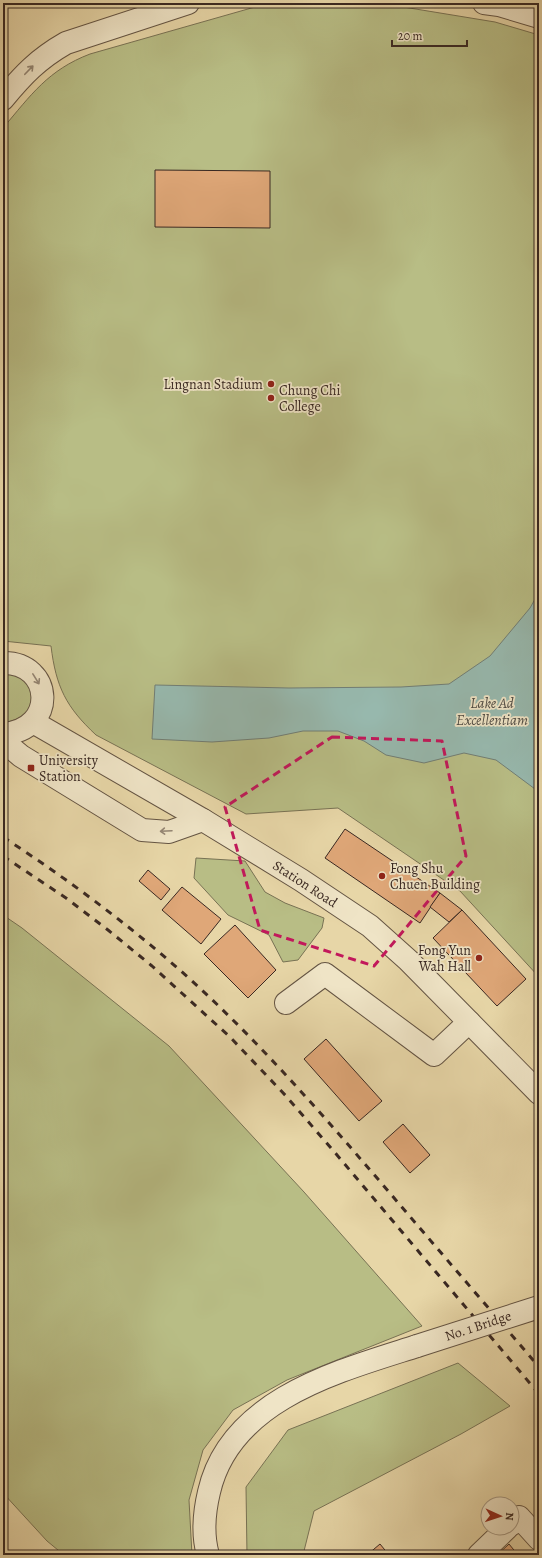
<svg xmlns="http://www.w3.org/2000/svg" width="542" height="1558" viewBox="0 0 542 1558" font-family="Alegreya,serif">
  <rect width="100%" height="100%" fill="#e7d6a7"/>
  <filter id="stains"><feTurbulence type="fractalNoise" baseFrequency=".005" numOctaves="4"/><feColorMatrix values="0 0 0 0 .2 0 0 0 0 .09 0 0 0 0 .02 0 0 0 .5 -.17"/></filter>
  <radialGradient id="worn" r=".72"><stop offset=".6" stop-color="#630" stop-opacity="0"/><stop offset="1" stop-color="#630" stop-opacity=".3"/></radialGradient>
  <!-- green -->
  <g fill="#b8bd85" stroke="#787254">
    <path d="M269,3H379L495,22L539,35V977L460,891L338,808L246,814L96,735C66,707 56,687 51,646L3,641V128C31,95 48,70 90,54Z"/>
    <path d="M3,671H5L27,681C28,686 32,691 32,696C34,715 17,720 3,723Z"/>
    <path d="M196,858L245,861L265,892L285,903L324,918L322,928L298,960L283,962L269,935L228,915L194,878Z"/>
    <path d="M3,915L22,928L169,1046L304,1192L422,1326L287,1380L233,1410L203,1450L189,1500L192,1555H64L47,1541L3,1493Z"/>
    <path d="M458,1363L510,1406L461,1434L314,1511L303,1555H247L246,1487L288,1430Z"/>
  </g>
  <!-- water -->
  <path fill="#97b8ad" stroke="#717e75" d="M539,592V792L496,760L464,753L424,763L386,755L364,741L338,731H303L269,738L212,742L152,739L155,685L289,688L401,687L449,684L490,656L530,608Z"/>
  <!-- building -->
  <g fill="#dfa778" stroke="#392822">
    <path d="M155,170L270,171V228L155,227Z"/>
    <path d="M345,829L440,893L420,923L325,858Z"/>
    <path d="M148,870L170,889L161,900L139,881Z"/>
    <path d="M182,887L221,919L201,944L162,910Z"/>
    <path d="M440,893L462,910L449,922L430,907Z"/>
    <path d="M462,910L526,979L497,1006L433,938Z"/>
    <path d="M235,925L276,970L248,998L204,954Z"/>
    <path d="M326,1039L382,1101L359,1121L304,1059Z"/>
    <path d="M403,1124L430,1155L410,1173L383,1142Z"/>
    <path d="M380,1544L389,1555H367Z"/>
    <path d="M509,1544L518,1555H497Z"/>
  </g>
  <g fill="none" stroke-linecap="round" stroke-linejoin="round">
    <!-- minor casing -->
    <g stroke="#645443" stroke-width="24">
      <g id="minor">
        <path d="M484,3L499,5L539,17"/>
        <path d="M3,99C23,75 38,59 66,43L188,3"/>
        <path d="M3,663C53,662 58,730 3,734"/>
        <path d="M33,722L203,820L301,880L370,926L408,960L539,1093"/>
        <path d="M3,741L21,756L142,830L169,832L203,820"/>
        <path d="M286,1003L325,974L434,1055L469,1022"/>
        <path d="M512,1524L519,1517L539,1539"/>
        <path d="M208,1555C202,1534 204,1513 209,1492C230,1399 339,1371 417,1346"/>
        <path d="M479,1555L507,1528"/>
      </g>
    </g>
    <!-- minor -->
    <use href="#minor" stroke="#efe4c6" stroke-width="22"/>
    <!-- rail -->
    <g stroke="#392822" stroke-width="3" stroke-dasharray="7 7" stroke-linecap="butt">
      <path d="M3,837C69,880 132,927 191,980C260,1043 322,1114 383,1185C435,1246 487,1306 539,1367"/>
      <path d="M3,856L66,898L108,930L152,966L230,1037L286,1096L337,1155L539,1394"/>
    </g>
    <!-- minor-bridge casing -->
    <g stroke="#645443" stroke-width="24" stroke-linecap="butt">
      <path id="minor-bridge" d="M417,1346L539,1307"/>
    </g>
    <!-- minor-bridge -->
    <use href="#minor-bridge" stroke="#efe4c6" stroke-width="22"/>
  </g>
  <!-- one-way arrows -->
  <defs><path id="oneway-shaft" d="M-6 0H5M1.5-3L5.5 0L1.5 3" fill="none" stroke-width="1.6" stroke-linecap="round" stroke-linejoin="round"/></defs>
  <g stroke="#948674">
    <use href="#oneway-shaft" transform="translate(29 70) rotate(-46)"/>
    <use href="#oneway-shaft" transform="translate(36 679) rotate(58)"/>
    <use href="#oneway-shaft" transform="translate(166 831) rotate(177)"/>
  </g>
  <!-- marked area -->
  <path fill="none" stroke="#c2185b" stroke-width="3" stroke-dasharray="8 5" stroke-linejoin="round" d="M332,737L442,741L466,856L374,966L260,930L225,807Z"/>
  <!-- markers -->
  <g fill="#8f2418" stroke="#efe4c6" stroke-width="1.5">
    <circle cx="271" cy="384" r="4"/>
    <circle cx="271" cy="398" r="4"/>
    <rect x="27" y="764" width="8" height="8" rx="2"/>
    <circle cx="382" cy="876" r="4"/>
    <circle cx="479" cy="958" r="4"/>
  </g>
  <g text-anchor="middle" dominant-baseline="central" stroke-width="3.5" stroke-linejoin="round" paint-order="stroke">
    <!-- poi labels -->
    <g font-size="14" fill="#392822" stroke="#efe4c6" text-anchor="start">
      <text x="263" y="384" text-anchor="end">Lingnan Stadium</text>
      <text x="279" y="390">Chung Chi<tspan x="279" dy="16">College</tspan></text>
      <text x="39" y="760">University<tspan x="39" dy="16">Station</tspan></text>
      <text x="390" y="868">Fong Shu<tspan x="390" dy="16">Chuen Building</tspan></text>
      <text x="471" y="950" text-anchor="end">Fong Yun<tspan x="471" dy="16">Wah Hall</tspan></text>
    </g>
    <!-- street labels -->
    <g font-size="14" fill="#392822" stroke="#efe4c6">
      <text transform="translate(305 884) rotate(33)">Station Road</text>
      <text transform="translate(478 1326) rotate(-18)">No. 1 Bridge</text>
    </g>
    <!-- water labels -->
    <g font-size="15" font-style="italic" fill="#504c45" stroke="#efe4c6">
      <text x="492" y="703">Lake Ad<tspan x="492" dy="17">Excellentiam</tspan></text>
    </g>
  </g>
  <!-- margin -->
  <rect width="542" height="1558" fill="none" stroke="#e7d6a7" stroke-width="16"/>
  <rect x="4" y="4" width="534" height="1550" fill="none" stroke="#392822" stroke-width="2"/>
  <rect x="8" y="8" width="526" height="1542" fill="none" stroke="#392822"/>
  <!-- north arrow -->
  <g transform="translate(500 1516) rotate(93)"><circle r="19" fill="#efe4c6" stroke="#a69984"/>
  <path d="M0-3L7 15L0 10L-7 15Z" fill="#8f2418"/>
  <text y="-6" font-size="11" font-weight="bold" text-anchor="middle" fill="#392822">N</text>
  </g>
  <!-- scale -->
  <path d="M392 40v6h75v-6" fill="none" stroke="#392822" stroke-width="2"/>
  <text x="398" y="40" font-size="12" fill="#392822" stroke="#efe4c6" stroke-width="3" paint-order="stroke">20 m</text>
  <rect width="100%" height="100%" filter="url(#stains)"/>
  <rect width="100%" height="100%" fill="url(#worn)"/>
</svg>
